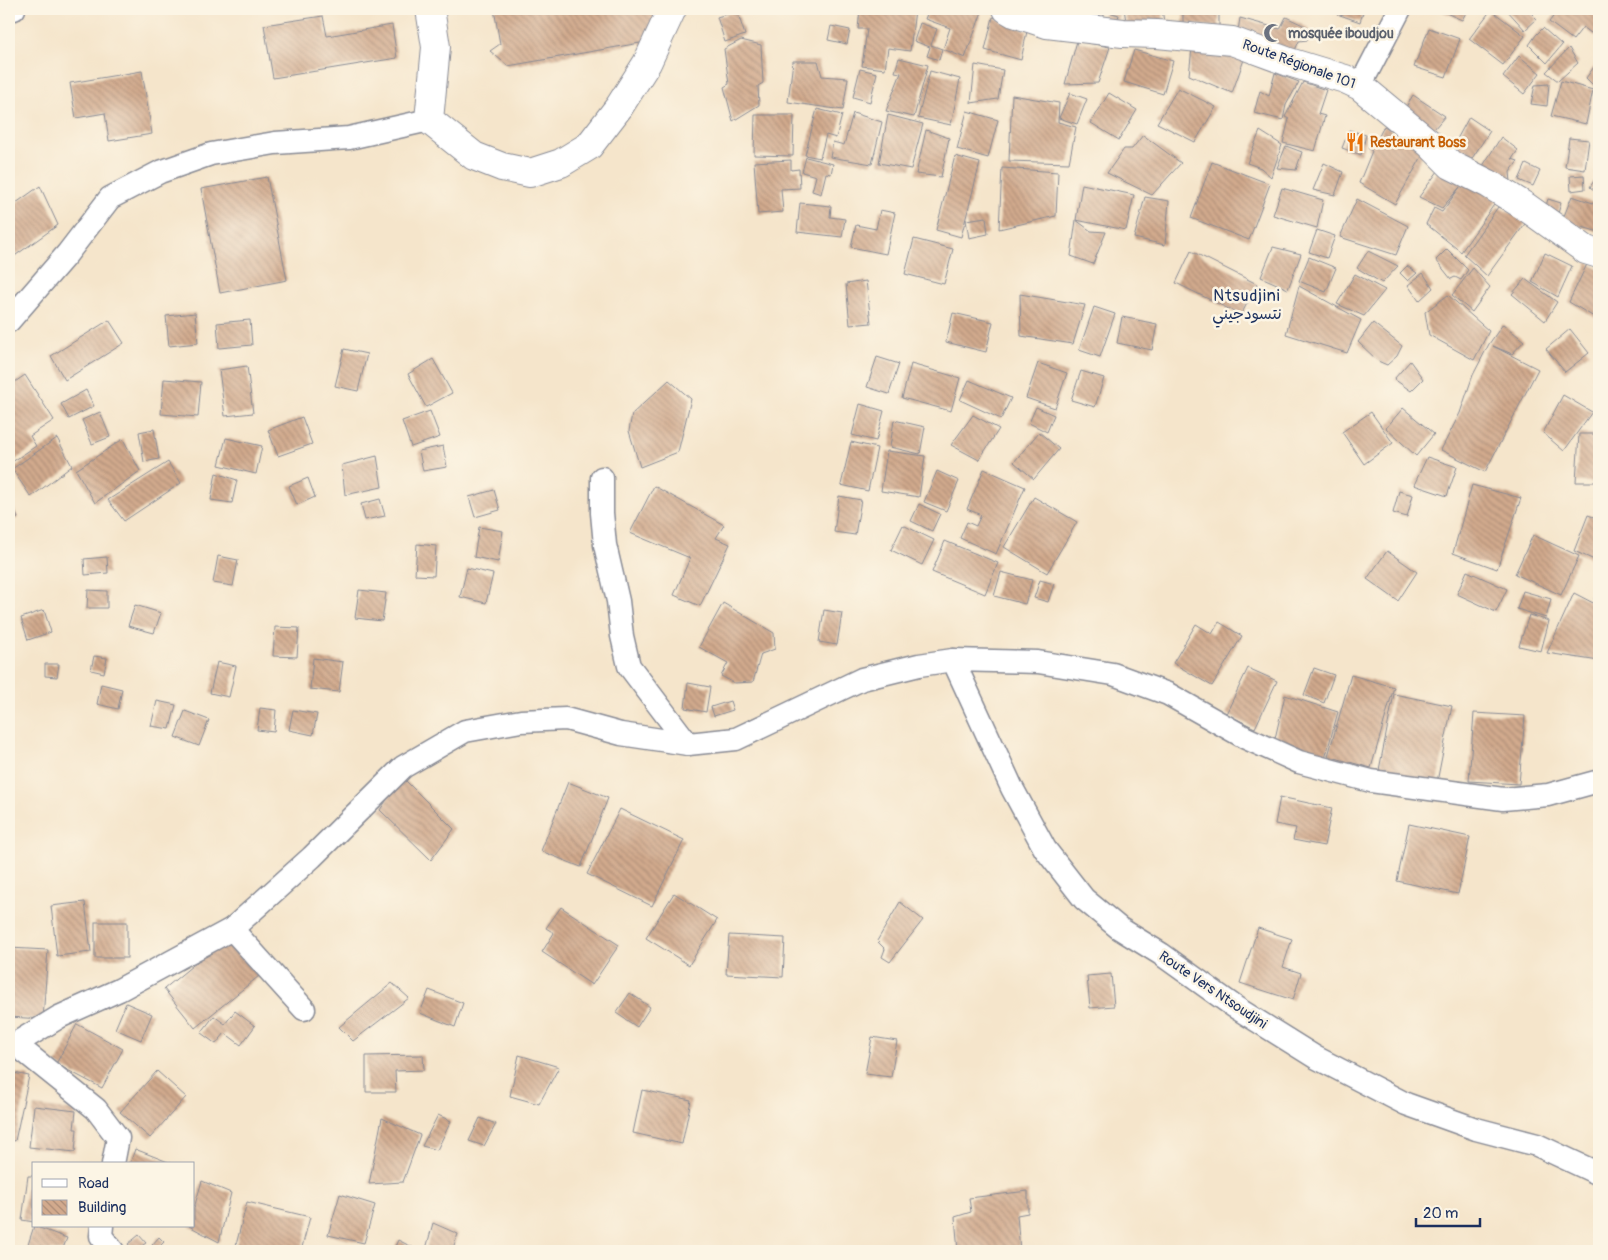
<svg xmlns="http://www.w3.org/2000/svg" width="1608" height="1260" viewBox="0 0 1608 1260" font-family="Pangolin,'Playpen Sans Arabic',sans-serif">
  <defs>
    <pattern id="building-back-hatch" width="6" height="6" patternUnits="userSpaceOnUse" patternTransform="scale(1.25)"><rect width="6" height="6" fill="#d2aa8d"/><path d="M-1 5l2 2M0 0l6 6M5-1l2 2" fill="none" stroke="#aa8b76"/></pattern>
  </defs>
  <rect width="100%" height="100%" fill="#fcf5e5"/>
  <filter id="ink" filterUnits="userSpaceOnUse"><feTurbulence type="fractalNoise" baseFrequency=".02" numOctaves="2"/><feDisplacementMap in="SourceGraphic" scale="10" xChannelSelector="R" yChannelSelector="G"/><feConvolveMatrix kernelMatrix="1 2 1 2 8 2 1 2 1" color-interpolation-filters="sRGB"/></filter>
  <filter id="wash" filterUnits="userSpaceOnUse"><feTurbulence type="fractalNoise" baseFrequency=".0096" numOctaves="4" result="noise"/><feDisplacementMap in="SourceGraphic" scale="20" xChannelSelector="R" yChannelSelector="G"/><feGaussianBlur stdDeviation="1.12" result="paint"/><feColorMatrix in="noise" values="0 0 0 0 0 0 0 0 0 0 0 0 0 0 0 0 0 1.4 0 .05"/><feComposite in="paint" operator="in"/></filter>
  <g filter="url(#wash)">
    <rect width="100%" height="100%" fill="#f5e5cb"/>
    <g id="blocks">
      <!-- building -->
      <g fill="url(#building-back-hatch)">
        <path d="M494,9H654L657,24L647,53L640,43L508,66L490,51L500,44Z"/>
        <path d="M860,9L915,10L910,51L888,48L885,69L862,66L867,29H858Z"/>
        <path d="M929,9H983L965,58L943,49L950,28L925,19Z"/>
        <path d="M1056,9H1073L1070,20L1054,17Z"/>
        <path d="M1124,9H1162L1164,22L1127,27Z"/>
        <path d="M1183,9H1219V27L1183,23Z"/>
        <path d="M1339,9H1364L1360,22L1337,14Z"/>
        <path d="M1437,9H1468L1462,20Z"/>
        <path d="M1506,9H1527L1537,19L1525,30Z"/>
        <path d="M1559,9H1589L1599,17V29L1595,36L1583,27L1573,40L1549,22Z"/>
        <path d="M1491,10L1525,36L1503,65L1469,39Z"/>
        <path d="M737,11L745,35L725,42L717,17Z"/>
        <path d="M1105,11L1119,15L1114,30L1101,26Z"/>
        <path d="M323,16L327,36L392,25L397,58L273,78L264,25Z"/>
        <path d="M993,17L1027,31L1021,60L985,50Z"/>
        <path d="M1286,17L1309,28L1307,40L1299,41L1293,55L1237,38L1240,18L1280,29Z"/>
        <path d="M920,23L937,29L931,45L942,49L939,60L927,56L930,47L914,41Z"/>
        <path d="M831,26L850,30L847,44L828,40Z"/>
        <path d="M1429,28L1460,39L1446,77L1414,67Z"/>
        <path d="M1543,28L1562,45L1547,63L1529,45L1536,35Z"/>
        <path d="M741,40L761,45L763,83L758,86L759,105L733,121L724,87L729,84L724,49Z"/>
        <path d="M1077,41L1110,47L1098,83L1065,84Z"/>
        <path d="M1192,48L1246,54L1232,93L1189,75Z"/>
        <path d="M1569,48L1578,63L1558,81L1546,72Z"/>
        <path d="M1134,50L1173,61L1163,94L1124,82Z"/>
        <path d="M1519,56L1540,73L1524,94L1503,77Z"/>
        <path d="M899,58L928,65L914,117L886,111L901,73L895,72Z"/>
        <path d="M1599,60V91L1586,78Z"/>
        <path d="M793,61H818L822,76L848,78L843,110L788,102Z"/>
        <path d="M975,65L1003,70L998,99L971,103Z"/>
        <path d="M860,69L877,73L870,102L853,97Z"/>
        <path d="M142,71L152,134L109,141L105,113L76,118L70,83Z"/>
        <path d="M930,71L960,79L951,125L918,118Z"/>
        <path d="M1275,73L1299,82L1286,105L1283,120L1254,113L1260,91L1269,96Z"/>
        <path d="M1561,81L1593,90L1586,124L1551,116Z"/>
        <path d="M1303,82L1326,90L1318,114L1325,116L1315,151L1283,143L1289,119L1285,117Z"/>
        <path d="M1549,84L1547,106L1531,104L1535,85Z"/>
        <path d="M1178,88L1216,107L1195,142L1157,123Z"/>
        <path d="M1070,93L1087,99L1077,124L1059,118Z"/>
        <path d="M1109,93L1137,110L1119,140L1091,123Z"/>
        <path d="M1012,95L1059,103L1058,122L1076,127L1069,163L1009,161Z"/>
        <path d="M1413,95L1445,116L1429,135L1403,112Z"/>
        <path d="M817,109L842,115L836,138L826,135L820,158L805,155Z"/>
        <path d="M967,111L998,120L988,158L957,149Z"/>
        <path d="M853,113L882,122L872,164L830,157L833,142L844,145Z"/>
        <path d="M755,115H794L793,156L754,155Z"/>
        <path d="M888,115L923,124L911,169L879,163Z"/>
        <path d="M1469,117L1490,131L1467,166L1450,152Z"/>
        <path d="M1384,126L1425,151L1395,204L1359,183L1372,151L1368,148L1373,140H1377Z"/>
        <path d="M926,130L949,138L941,177L916,174Z"/>
        <path d="M1349,130L1366,135L1361,155L1342,148Z"/>
        <path d="M1260,131L1282,145L1271,177L1261,168L1247,163Z"/>
        <path d="M1143,135L1181,163L1152,195L1107,173L1124,149H1132Z"/>
        <path d="M1501,137L1518,150L1512,159L1518,161L1510,172L1511,182L1481,169Z"/>
        <path d="M1569,138L1589,140L1585,170L1565,167Z"/>
        <path d="M1286,146L1302,152L1296,170L1277,168Z"/>
        <path d="M955,156L980,163L961,237L936,230Z"/>
        <path d="M806,157L833,164L831,174L826,173L821,194L812,191L816,176L802,172Z"/>
        <path d="M791,160V170L799,169L800,188L781,189L783,212L758,214L754,162Z"/>
        <path d="M1212,162L1270,184L1249,240L1191,218Z"/>
        <path d="M1324,163L1343,172L1335,195L1313,190Z"/>
        <path d="M1526,164L1540,171L1533,186L1519,180Z"/>
        <path d="M1441,167L1498,199L1461,252L1426,224L1434,208L1442,212L1460,187L1442,208L1419,197Z"/>
        <path d="M1002,168L1058,172L1056,216L999,229Z"/>
        <path d="M1599,173V194L1590,187Z"/>
        <path d="M1584,175L1585,189L1571,191L1570,176Z"/>
        <path d="M267,177L287,280L220,293L201,189Z"/>
        <path d="M1082,184L1134,195L1126,230L1076,220Z"/>
        <path d="M40,186L58,225L9,260V208Z"/>
        <path d="M1282,188L1323,200L1317,228L1273,215Z"/>
        <path d="M1572,196L1599,205V232L1562,221Z"/>
        <path d="M1145,197L1169,201L1165,245L1134,238Z"/>
        <path d="M1357,199L1408,226L1396,255L1340,237Z"/>
        <path d="M1548,199L1561,203L1557,217L1544,213Z"/>
        <path d="M800,203L831,206L830,217L845,219L842,237L797,232Z"/>
        <path d="M1498,207L1527,221L1487,276L1464,255Z"/>
        <path d="M880,210L895,213L886,254L851,247L856,225L876,229Z"/>
        <path d="M986,217L988,234L969,238L966,220Z"/>
        <path d="M1076,220L1091,231L1106,232L1093,264L1071,256Z"/>
        <path d="M1317,230L1335,236L1327,258L1309,252Z"/>
        <path d="M914,239L953,249L944,284L905,274Z"/>
        <path d="M1273,247L1301,254L1288,289L1261,277Z"/>
        <path d="M1447,249L1468,270L1461,280L1455,277L1451,279L1436,260Z"/>
        <path d="M1191,251L1257,284L1241,315L1176,283Z"/>
        <path d="M1368,251L1398,266L1382,283L1357,268Z"/>
        <path d="M1545,253L1572,266L1558,297L1532,282Z"/>
        <path d="M1309,257L1336,268L1326,292L1299,281Z"/>
        <path d="M1588,262L1599,270V320L1569,302Z"/>
        <path d="M1407,266L1417,273L1408,281L1400,273Z"/>
        <path d="M1473,268L1490,287L1472,312L1452,295Z"/>
        <path d="M1423,273L1433,288L1419,301L1408,285Z"/>
        <path d="M1355,274L1385,290L1364,316L1337,304Z"/>
        <path d="M1525,279L1557,302L1545,321L1512,294Z"/>
        <path d="M866,281L871,323L850,325L846,284Z"/>
        <path d="M1299,286L1361,320L1347,353L1286,334Z"/>
        <path d="M1020,294L1085,305L1073,344L1021,336Z"/>
        <path d="M1448,295L1489,331L1474,360L1429,335L1425,312Z"/>
        <path d="M1094,307L1115,314L1100,357L1079,350Z"/>
        <path d="M195,313L198,343L169,346L166,316Z"/>
        <path d="M953,313L993,322L986,352L946,342Z"/>
        <path d="M1122,317L1157,324L1152,350L1117,343Z"/>
        <path d="M109,320L124,343L65,380L51,356Z"/>
        <path d="M250,320L252,345L219,348L217,323Z"/>
        <path d="M1373,323L1402,346L1397,356L1387,365L1378,361L1358,342Z"/>
        <path d="M1503,324L1524,341L1512,354L1493,346L1538,369L1485,472L1441,450L1460,413L1473,375L1489,344Z"/>
        <path d="M1570,329L1589,353L1565,372L1546,349Z"/>
        <path d="M344,349L367,354L358,391L335,386Z"/>
        <path d="M877,357L899,364L889,394L867,387Z"/>
        <path d="M433,359L452,393L426,407L408,374Z"/>
        <path d="M1410,361L1423,379L1411,391L1394,379Z"/>
        <path d="M1038,363L1067,373L1055,408L1026,398Z"/>
        <path d="M911,364L960,378L951,411L902,398Z"/>
        <path d="M247,366L253,413L225,416L219,370Z"/>
        <path d="M1081,371L1104,378L1095,407L1071,400Z"/>
        <path d="M25,375L54,420L30,436L36,446L9,464V386Z"/>
        <path d="M164,379L201,382L198,417L161,414Z"/>
        <path d="M669,380L691,399L678,452L640,467L629,431L632,414Z"/>
        <path d="M969,380L1011,398L1001,419L960,400Z"/>
        <path d="M86,390L94,406L69,419L61,404Z"/>
        <path d="M1563,395L1592,412L1564,451L1543,433Z"/>
        <path d="M860,404L884,411L876,441L852,435Z"/>
        <path d="M1036,407L1054,415L1047,432L1029,423Z"/>
        <path d="M1403,408L1434,434L1416,456L1386,428Z"/>
        <path d="M430,411L440,437L411,447L402,421Z"/>
        <path d="M100,412L110,437L92,444L82,420Z"/>
        <path d="M1371,412L1393,443L1364,464L1342,432Z"/>
        <path d="M973,415L999,429L979,460L951,445Z"/>
        <path d="M302,417L312,444L278,456L268,430Z"/>
        <path d="M894,420L925,427L920,454L890,447Z"/>
        <path d="M154,429L159,459L144,462L139,432Z"/>
        <path d="M1039,432L1059,449L1034,479L1014,462Z"/>
        <path d="M1579,434H1599V482H1576Z"/>
        <path d="M57,438L72,466L31,497L12,469Z"/>
        <path d="M226,438L262,446L256,474L219,465Z"/>
        <path d="M123,439L140,471L95,503L76,470Z"/>
        <path d="M851,442L877,448L868,491L841,485Z"/>
        <path d="M443,446L447,467L423,471L419,451Z"/>
        <path d="M887,451L925,456L919,497L881,491Z"/>
        <path d="M377,456L382,487L345,495L342,465Z"/>
        <path d="M1427,457L1457,467L1447,496L1414,485Z"/>
        <path d="M168,462L181,483L124,521L108,500Z"/>
        <path d="M984,469L1025,487L996,554L960,538L967,522L976,526L981,515L967,509Z"/>
        <path d="M937,471L959,481L946,511L924,502Z"/>
        <path d="M216,473L237,480L232,503L211,500Z"/>
        <path d="M308,478L315,497L297,505L289,486Z"/>
        <path d="M1472,485L1521,498L1497,569L1453,553Z"/>
        <path d="M654,486L724,525L716,538L730,544L700,606L674,595L690,558L630,533Z"/>
        <path d="M494,490L500,510L475,517L469,497Z"/>
        <path d="M1399,491L1413,495L1407,517L1393,513Z"/>
        <path d="M839,496L861,500L855,535L834,532Z"/>
        <path d="M9,497L18,518L9,522Z"/>
        <path d="M1034,497L1077,522L1047,573L1004,547Z"/>
        <path d="M380,499L385,516L365,520L361,504Z"/>
        <path d="M919,504L940,514L932,531L911,521Z"/>
        <path d="M1588,515L1599,519V562L1574,551Z"/>
        <path d="M903,525L934,540L922,565L891,550Z"/>
        <path d="M479,527L503,531L498,562L474,557Z"/>
        <path d="M1533,535L1579,556L1561,595L1515,574Z"/>
        <path d="M945,541L998,563L985,594L932,572Z"/>
        <path d="M417,544L436,546L434,576L415,575Z"/>
        <path d="M1387,551L1417,572L1398,601L1367,579Z"/>
        <path d="M218,556L238,560L233,586L213,583Z"/>
        <path d="M107,557L108,573L85,575L84,559Z"/>
        <path d="M467,568L493,574L486,603L460,597Z"/>
        <path d="M1467,571L1507,589L1496,612L1457,594Z"/>
        <path d="M1001,572L1032,580L1025,604L994,596Z"/>
        <path d="M1040,580L1054,584L1048,602L1034,598Z"/>
        <path d="M1599,585V601L1594,599Z"/>
        <path d="M88,590L107,591V608H87Z"/>
        <path d="M359,590L386,593L382,621L355,618Z"/>
        <path d="M1523,591L1551,599L1546,618L1517,609Z"/>
        <path d="M1574,593L1599,606V661L1547,653Z"/>
        <path d="M723,603L774,633L775,649L761,654L753,682L734,683L721,676L728,663L699,647Z"/>
        <path d="M135,605L161,613L154,633L128,626Z"/>
        <path d="M44,610L51,632L28,640L21,618Z"/>
        <path d="M824,610L842,613L837,645L819,642Z"/>
        <path d="M1529,615L1549,621L1541,651L1519,646Z"/>
        <path d="M1219,622L1242,636L1212,686L1173,663L1196,624L1212,634Z"/>
        <path d="M275,627L299,628L297,657L273,656Z"/>
        <path d="M94,656L107,658L104,673L91,670Z"/>
        <path d="M313,658L343,662L339,692L310,689Z"/>
        <path d="M217,662L236,666L229,697L210,693Z"/>
        <path d="M45,664H59L57,677L45,676Z"/>
        <path d="M1248,668L1277,681L1255,728L1226,714Z"/>
        <path d="M1314,668L1334,675L1324,703L1304,695Z"/>
        <path d="M1351,675L1394,687L1371,768L1328,756Z"/>
        <path d="M688,683L710,687L706,712L685,708Z"/>
        <path d="M101,684L122,689L118,709L97,704Z"/>
        <path d="M1394,694L1452,706L1437,782L1379,770Z"/>
        <path d="M1285,695L1338,712L1325,759L1274,743Z"/>
        <path d="M157,701L176,705L170,729L151,726Z"/>
        <path d="M730,701L733,710L714,716L711,707Z"/>
        <path d="M260,708L276,710L274,732L257,730Z"/>
        <path d="M293,710L317,714L313,735L289,730Z"/>
        <path d="M185,711L209,720L199,746L175,737Z"/>
        <path d="M1474,713L1525,716L1519,784L1469,781Z"/>
        <path d="M402,777L454,829L431,860L380,810Z"/>
        <path d="M568,782L608,798L581,867L541,851Z"/>
        <path d="M1280,797L1332,808L1324,846L1293,840L1296,828L1275,824Z"/>
        <path d="M620,809L684,840L652,906L587,874Z"/>
        <path d="M1409,824L1470,837L1458,894L1397,881Z"/>
        <path d="M674,893L717,920L689,965L646,938Z"/>
        <path d="M85,902L91,952L57,956L51,906Z"/>
        <path d="M900,902L923,920L890,962L882,957L885,949L877,941Z"/>
        <path d="M561,907L619,945L592,985L542,952L554,933L546,928Z"/>
        <rect x="95" y="922" width="32" height="36"/>
        <path d="M1258,928L1292,939L1283,967L1301,973L1293,1000L1240,983Z"/>
        <path d="M729,935L785,938L783,977L726,974Z"/>
        <path d="M227,937L259,976L195,1028L164,989Z"/>
        <path d="M9,948L48,950L43,1019L9,1017Z"/>
        <path d="M1111,974L1114,1006L1090,1008L1087,976Z"/>
        <path d="M392,983L409,998L353,1041L339,1027Z"/>
        <path d="M429,990L463,1003L455,1027L420,1013Z"/>
        <path d="M630,993L650,1007L637,1027L616,1013Z"/>
        <path d="M126,1003L152,1014L141,1040L115,1029Z"/>
        <path d="M235,1011L255,1026L241,1045L225,1033L216,1044L201,1033L214,1016L225,1024Z"/>
        <path d="M77,1024L123,1049L102,1088L56,1064Z"/>
        <path d="M872,1037L897,1041L891,1077L865,1074Z"/>
        <path d="M423,1055L424,1070L395,1071L396,1092H366V1056Z"/>
        <path d="M519,1055L559,1067L539,1104L510,1096Z"/>
        <path d="M157,1071L186,1097L150,1138L120,1112Z"/>
        <path d="M9,1072L29,1076L15,1141L9,1139Z"/>
        <path d="M642,1090L691,1100L682,1144L633,1133Z"/>
        <path d="M34,1106L76,1111L74,1129H77L75,1152L29,1147Z"/>
        <path d="M438,1115L451,1121L437,1150L422,1146Z"/>
        <path d="M382,1118L420,1135L403,1182L369,1184Z"/>
        <path d="M480,1118L496,1124L484,1146L469,1141Z"/>
        <path d="M135,1149L173,1164H130Z"/>
        <path d="M28,1176H34V1222L22,1220Z"/>
        <path d="M202,1181L231,1193L219,1242L189,1226H194V1208Z"/>
        <path d="M1028,1191V1213L1017,1215L1020,1251H958L955,1217L971,1212L969,1198Z"/>
        <path d="M340,1194L375,1205L364,1243L328,1235Z"/>
        <path d="M247,1202L310,1217L301,1251H261L236,1245Z"/>
        <path d="M433,1223L458,1234L452,1251H432L426,1249Z"/>
        <path d="M34,1226L67,1238L62,1251L45,1250V1251H26Z"/>
        <path d="M139,1235L146,1243L134,1251L128,1244Z"/>
        <path d="M159,1237L164,1242L157,1249L152,1245Z"/>
        <path d="M398,1240L420,1251H393Z"/>
      </g>
    </g>
  </g>
  <g filter="url(#ink)">
    <use href="#blocks" fill-opacity="0" stroke="#888a94" stroke-width="1"/>
    <g fill="none" stroke-linecap="round" stroke-linejoin="round">
      <!-- street casing -->
      <g stroke="#888a94" stroke-width="25">
        <g id="street">
          <path d="M9,10L14,9"/>
          <path d="M1360,86L1400,9"/>
          <path d="M9,321L67,254L110,198L160,172L211,154L275,143L349,138L429,120"/>
          <path d="M602,478V513L605,545L618,601L622,636L629,666L688,744"/>
          <path d="M953,660L1012,788L1045,849L1084,899L1119,928L1161,954L1235,1007L1315,1057L1406,1104L1476,1129L1537,1145L1599,1174"/>
          <path d="M232,929L312,857L403,767L465,731L521,721L566,719L621,734L688,744L736,739L862,679L919,665L953,660L1038,662L1113,674L1168,694L1246,738L1299,762L1371,781L1503,799L1548,795L1599,781"/>
          <path d="M15,1044L59,1017L119,990L232,929L304,1009"/>
          <path d="M9,1045L15,1044L96,1109L118,1138L113,1164"/>
          <path d="M102,1226L101,1236L113,1251"/>
        </g>
      </g>
      <!-- secondary casing -->
      <g stroke="#888a94" stroke-width="30">
        <g id="secondary">
          <path d="M430,9L436,47L429,120L474,156L502,167L530,173L561,163L589,146L619,107L647,63L672,9"/>
          <path d="M1007,9L1014,13L1047,24L1123,33L1157,34L1232,41L1289,62L1345,79L1360,86L1430,144L1451,165L1489,184L1526,207L1586,250L1599,254"/>
        </g>
      </g>
      <!-- street -->
      <use href="#street" stroke="#fff" stroke-width="22"/>
      <!-- secondary -->
      <use href="#secondary" stroke="#fff" stroke-width="28"/>
    </g>
  </g>
  <!-- icons -->
  <defs>
    <g id="mosque-bare" transform="scale(1.5)"><path d="M3.5-4.9A6 6 0 1 0 3.5 4.9A5 5 0 1 1 3.5-4.9Z" fill="#6b7280" stroke="#fcf5e5" stroke-width="2.5" paint-order="stroke"/></g>
    <g id="restaurant-bare" transform="scale(1.5)"><path d="M-5-6h1v4h1v-4h1v4h1v-4h1v5L-1.5 .5V6h-2V.5L-5-1ZM5-6V6H3V1.5H1.5Q1.5-4 5-6Z" fill="#e8710a" stroke="#fcf5e5" stroke-width="2.5" paint-order="stroke"/></g>
  </defs>
  <g fill-rule="evenodd">
    <use href="#mosque-bare" x="1273" y="33"/>
    <use href="#restaurant-bare" x="1355" y="142"/>
  </g>
  <g text-anchor="middle" dominant-baseline="central" stroke-width="5" stroke-linejoin="round" paint-order="stroke">
    <!-- worship labels -->
    <g font-size="14" font-weight="bold" fill="#5b616d" stroke="#fcf5e5" text-anchor="start">
      <text x="1288" y="33">mosquée iboudjou</text>
    </g>
    <!-- street labels -->
    <g font-size="14" fill="#1b2f5e" stroke="#fcf5e5">
      <text transform="translate(1299 64) rotate(20)">Route Régionale 101</text>
      <text transform="translate(1213 990) rotate(34)">Route Vers Ntsoudjini</text>
    </g>
    <!-- food labels -->
    <g font-size="14" font-weight="bold" fill="#c56008" stroke="#fcf5e5" text-anchor="start">
      <text x="1370" y="142">Restaurant Boss</text>
    </g>
    <!-- quarter labels -->
    <g font-size="16" letter-spacing="1" fill="#1b2f5e" stroke="#fcf5e5">
      <text x="1247" y="296">Ntsudjini<tspan x="1247" dy="18">نتسودجيني</tspan></text>
    </g>
  </g>
  <!-- margin -->
  <rect width="1608" height="1260" fill="none" stroke="#fcf5e5" stroke-width="30"/>
  <!-- legend -->
  <rect x="32" y="1162" width="162" height="65" fill="#fcf5e5" stroke="#a2a6af"/>
  <rect x="42" y="1179" width="25" height="8" fill="#ffffff" stroke="#a2a6af"/>
  <text x="78" y="1188" font-size="15" fill="#1b2f5e">Road</text>
  <rect x="42" y="1200" width="25" height="15" fill="url(#building-back-hatch)" stroke="#a2a6af"/>
  <text x="78" y="1212" font-size="15" fill="#1b2f5e">Building</text>
  <!-- scale -->
  <path d="M1416 1218v8h64v-8" fill="none" stroke="#1b2f5e" stroke-width="2.5"/>
  <text x="1423" y="1218" font-size="15" fill="#1b2f5e" stroke="#fcf5e5" stroke-width="4" paint-order="stroke">20 m</text>
</svg>
